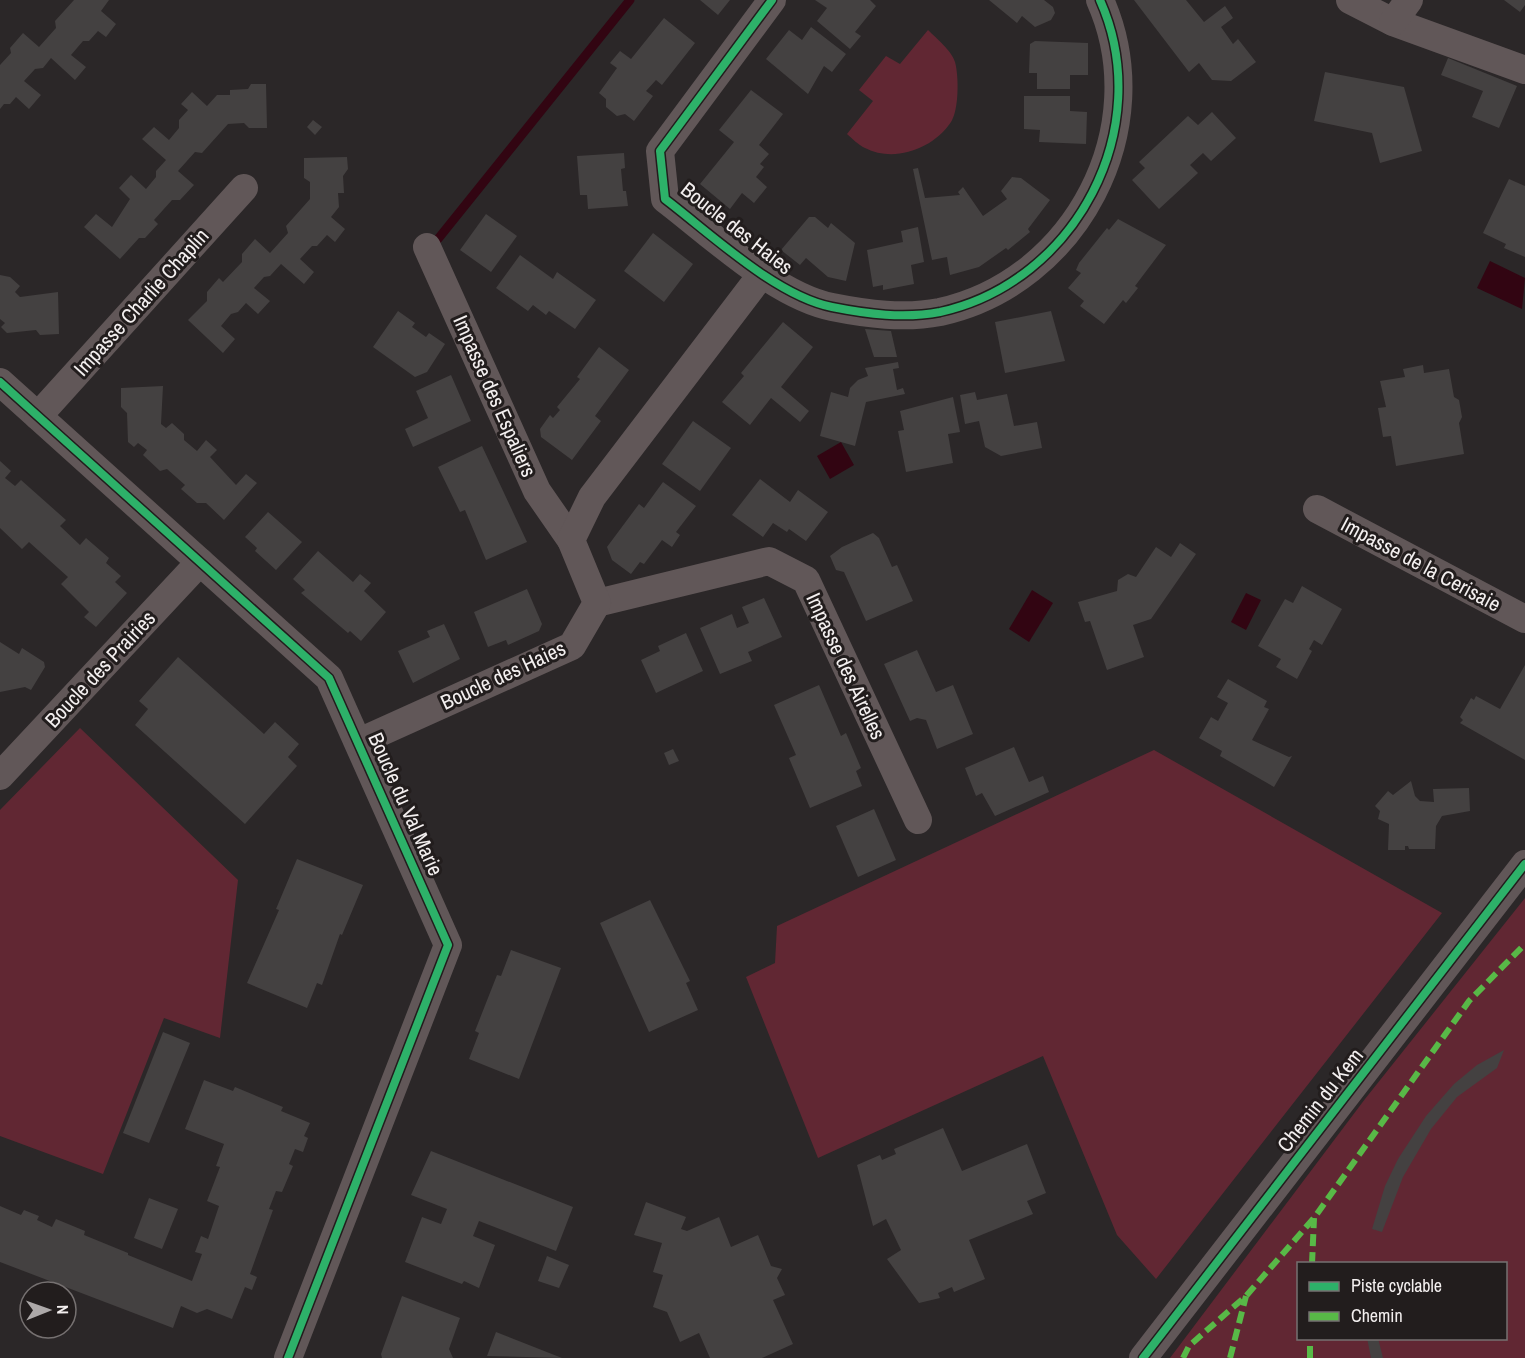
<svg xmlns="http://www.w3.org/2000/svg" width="1525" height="1358" viewBox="0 0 1525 1358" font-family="'Archivo Narrow',sans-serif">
  <rect width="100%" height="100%" fill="#2b2728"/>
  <!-- green -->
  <g fill="#612733" fill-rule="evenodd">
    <path d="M928,30C936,38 952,51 955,62C959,76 959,110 951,122C933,149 894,163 865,148C858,145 852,138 847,134L873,101L859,90L886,56L900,64Z"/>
    <path d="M80,728L238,880L220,1038L164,1018L103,1174L0,1136V810Z"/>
    <path d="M1154,750L1442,913L1156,1279L1117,1235L1043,1056L818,1158L746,977L775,963L777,926Z"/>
    <path d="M1525,898V1358H1170L1365,1099ZM1298,1264H1506V1338H1298Z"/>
  </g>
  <!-- water -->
  <g fill="#320512">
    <path d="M1490,261L1525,278L1522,309L1477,288Z"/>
    <path d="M841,442L854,465L830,479L817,456Z"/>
    <path d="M1032,590L1053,603L1029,642L1009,629Z"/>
    <path d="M1246,593L1261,600L1246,630L1231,622Z"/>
  </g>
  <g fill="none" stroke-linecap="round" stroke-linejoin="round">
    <!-- stream -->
    <path stroke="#320512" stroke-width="9" d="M438,239L630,0"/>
  </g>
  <!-- building -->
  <g fill="#444141">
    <path d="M74,0H109L101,11L116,24L106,37L98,31L89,41H83L71,55L86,67L75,80L51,58L43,68L35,69L24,81L41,95L29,109L16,97L10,104H4L0,109V65L11,53L10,48L23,33L39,47L56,28L55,21Z"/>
    <path d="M700,0H730L718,15Z"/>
    <path d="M815,0H870L876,6L855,32L861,36L850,49L817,21L827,8Z"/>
    <path d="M989,0H1044L1053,7L1055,13L1051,20L1035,27L1022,16L1017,23Z"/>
    <path d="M1134,0H1186L1204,22L1225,6L1233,18L1221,27L1233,44L1238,39L1256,62L1231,81L1212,80L1199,63L1189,72Z"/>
    <path d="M1504,0H1525V5L1520,12Z"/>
    <path d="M664,18L695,43L662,85L656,80L646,91L653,96L634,121L625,114L617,116L606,107V99L599,93L617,68L610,63L620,51L631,59Z"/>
    <path d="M811,27L846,54L832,72L824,66L808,94L766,59L789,30L802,40Z"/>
    <path d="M1035,41L1088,43V75H1070V89H1037V73H1029L1030,44Z"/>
    <path d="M1448,58L1517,86L1499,128L1472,117L1483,91L1441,75Z"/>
    <path d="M1325,72L1404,87L1422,151L1380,163L1372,133L1314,121Z"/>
    <path d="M251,84H266L267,128H249L244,123L228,124L202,153L195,152L178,171L194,185L180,200H172L154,220L158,224L145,238H139L120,259L84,227L96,214L112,227L130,199L119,188L131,175L146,189L156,177V171L166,160L142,139L154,127L169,140L179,128V120L188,110L181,104L192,92L207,106L217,95H230V90L248,89Z"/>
    <path d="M751,90L783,114L759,145L769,154L760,164L764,167L756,177L767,187L754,203L742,193L730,209L700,184L734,142L719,130Z"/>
    <path d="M1024,96H1070V111L1087,112L1086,144L1039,142L1040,130L1024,129Z"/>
    <path d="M1212,112L1236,138L1211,161L1203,153L1190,165L1198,173L1159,209L1132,180L1145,168L1139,162L1188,116L1198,125Z"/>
    <path d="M313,120L322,127L315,135L307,127Z"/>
    <path d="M624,153L625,168L621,169L623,191H626L628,206L588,209L587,195H580L577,156Z"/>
    <path d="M347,157L348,169L343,176L344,193H338L339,207L331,217L345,229L335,242L327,235L317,246H312L300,259L314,272L304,284L281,264L270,276L264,277L254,288L270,301L258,314L246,303L238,312L231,314L221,326L235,339L223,353L188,320L207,301V292L219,278L223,282L242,262V254L255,239L270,253L288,233L286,226L310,199V182L304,178V158Z"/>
    <path d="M918,168L925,198L960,195L958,192L963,187L983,216L1007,199L1001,191L1012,177L1021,178L1050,200L1028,229L1030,232L1008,250L1006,248L979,267L950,275L947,257L932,260L913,169Z"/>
    <path d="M1509,179L1525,186V257L1504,248L1506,244L1483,233Z"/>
    <path d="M486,214L517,236L491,272L460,250Z"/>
    <path d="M809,217H815L828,228L831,223L855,243L846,281L828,277L806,258L800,265L781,250Z"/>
    <path d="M1118,219L1166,245L1135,286L1138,288L1126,303L1123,300L1104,324L1080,306L1084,301L1068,288L1081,273L1076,270L1079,263L1107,228L1109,230Z"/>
    <path d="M918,227L924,262L911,265L914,284L883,290V285L873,287L867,250L903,242L901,231Z"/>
    <path d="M653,233L693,264L664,302L624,271Z"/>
    <path d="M520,255L553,279L557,272L596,300L575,329L549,311L546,315L533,305L528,311L496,288Z"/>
    <path d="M0,275L10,277L20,286L15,292L20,297L58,292L59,334L40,335L36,330L7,333L1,327L5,323L0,319Z"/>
    <path d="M398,311L415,323L412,327L426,337L429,333L445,344L427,372L415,377L373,347Z"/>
    <path d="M1051,311L1065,361L1005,373L995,322Z"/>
    <path d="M783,322L813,347L781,387L809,411L800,422L771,398L750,425L722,402L744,376L741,373Z"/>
    <path d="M865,329L891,331L897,357H874Z"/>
    <path d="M599,347L629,370L595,416L601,421L572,460L541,437L540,429L550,415L553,418L560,410L557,407L580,379L577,377Z"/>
    <path d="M898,362L899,368L893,369L897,390L903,388L905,394L866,402L855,446L820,436L831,392L848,397L850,388L858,380L868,376L865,368Z"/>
    <path d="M1423,365L1424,373L1449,369L1454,397L1459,400L1462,417L1459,423L1464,454L1396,466L1391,436L1383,437L1378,408L1386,407L1380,381L1405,377L1403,369Z"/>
    <path d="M451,375L471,421L413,447L405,429L428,418L416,391Z"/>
    <path d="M163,386L161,424L166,428L172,423L184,434V440L197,451L206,440L217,450L210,457L236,485L246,474L257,483L224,520L206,503H197L181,489L185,485L167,469L160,471L143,455L147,450L138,443L134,447L128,442L127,413L121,407V388Z"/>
    <path d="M975,392L977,400L1007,394L1014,426L1037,422L1042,448L1001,456L985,447L979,421L965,424L960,395Z"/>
    <path d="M953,397L960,432L948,434L953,463L906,472L898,431L904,430L900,411Z"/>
    <path d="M693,421L731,448L700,491L662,464Z"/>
    <path d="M482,446L527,542L486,560L465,510L460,512L438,467Z"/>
    <path d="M0,461L11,471L5,478L15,486L21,480L66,520L60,526L80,545L86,538L109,558L106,563L121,576L115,582L127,593L96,627L84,617L89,612L61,584L68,577L29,542L22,549L0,528Z"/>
    <path d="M760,479L790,502L798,490L828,512L806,541L789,529L787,532L773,523L763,537L732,515Z"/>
    <path d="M663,482L696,506L676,532L680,535L672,547L662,540L644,564L640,562L631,574L612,560L607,547L639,504L644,508Z"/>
    <path d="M268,512L302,542L276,570L255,551L257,548L245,537Z"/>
    <path d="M873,533L879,538L892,567L897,565L913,601L866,621L844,572L836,570L830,556L842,547Z"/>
    <path d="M1180,543L1196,554L1151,619L1133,625L1144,657L1107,670L1090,621L1085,622L1078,602L1117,591L1118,580L1128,574L1136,577L1156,547L1171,557Z"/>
    <path d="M318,551L353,582L360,574L371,583L364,591L386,612L361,641L350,631L348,633L301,593L305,590L293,579Z"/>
    <path d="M1302,586L1342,609L1322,645L1314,640L1309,649L1312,651L1297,679L1276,667L1281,659L1258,646L1285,599L1293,603Z"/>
    <path d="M527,589L542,624L539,631L508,645L506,640L488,647L474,612Z"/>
    <path d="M764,598L782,637L748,652L752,661L720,674L700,628L732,614L737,628L749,623L742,607Z"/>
    <path d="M444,624L460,659L413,683L398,651L430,637L427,631Z"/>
    <path d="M686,633L703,671L656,693L641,660L660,651L658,646Z"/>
    <path d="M0,642L19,654L22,648L44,662L45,667L31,690L25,687L0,692Z"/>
    <path d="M917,650L936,692L953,685L973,734L937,749L926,720L917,718L910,721L884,664Z"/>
    <path d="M178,657L264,734L275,722L299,744L288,757L297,766L245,824L135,725L148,709L139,701Z"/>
    <path d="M1525,665V760L1460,723L1463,720L1460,717L1471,698L1474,700L1476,696L1500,709Z"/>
    <path d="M1228,679L1267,701L1264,707L1269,709L1252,740L1289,757L1292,756L1274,787L1220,756L1222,751L1199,738L1211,717L1218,721L1228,703L1217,697Z"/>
    <path d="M819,685L841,736L846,733L861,768L856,771L862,786L810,808L789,758L796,755L774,705Z"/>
    <path d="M1014,747L1029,782L1043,776L1049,792L995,816L982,793L976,796L965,768Z"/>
    <path d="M673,749L679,761L669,765L664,753Z"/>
    <path d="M1411,781L1415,796L1420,801L1434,802L1433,789L1469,788L1470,811L1442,816L1436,826L1435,849H1409L1408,846H1405V850H1388L1389,824L1378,819L1380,811L1375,806L1388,791L1393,795Z"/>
    <path d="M874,809L896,860L858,877L836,826Z"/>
    <path d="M297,859L363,885L342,935L340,934L322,985L317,983L307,1008L247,983L279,910L276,909Z"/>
    <path d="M650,900L690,981L686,983L698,1010L649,1032L600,923Z"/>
    <path d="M511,950L561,968L519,1079L469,1059L479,1033L475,1031L497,975L501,976Z"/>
    <path d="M163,1032L190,1043L149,1143L123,1133Z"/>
    <path d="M1504,1050L1497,1068L1457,1097L1431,1129L1403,1177L1382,1232L1372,1229L1385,1186L1398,1159L1426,1116L1454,1084L1477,1065Z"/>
    <path d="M204,1080L233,1091L235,1087L283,1107L281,1111L310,1123L304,1136L308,1138L303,1152L295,1149L289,1164L293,1166L282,1192L276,1191L269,1209L273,1210L250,1274L257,1277L252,1290L245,1287L232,1319L207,1309L197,1313L181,1306L173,1328L0,1262V1206L21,1215L24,1210L39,1216L37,1220L52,1227L56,1219L85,1231L84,1235L128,1253V1255L192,1281L202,1254L195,1252L201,1236L208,1239L219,1206L207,1201L220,1167L216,1166L224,1144L185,1129Z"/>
    <path d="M943,1128L962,1171L1027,1144L1046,1193L1027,1201L1033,1214L969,1240L985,1279L954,1292L952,1287L938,1293L940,1298L919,1303L887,1259L901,1250L886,1219L873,1226L857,1165L880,1155L882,1160L896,1154L894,1149Z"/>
    <path d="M431,1151L573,1207L556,1251L479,1221L473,1236L495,1245L479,1288L464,1281L462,1284L405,1262L422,1217L441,1224L447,1209L411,1195Z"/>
    <path d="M149,1198L178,1209L162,1249L134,1238Z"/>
    <path d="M646,1202L686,1217L681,1229L687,1231L719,1217L731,1247L758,1235L771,1266L782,1269L777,1278L785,1295L773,1300L793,1344L762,1358H710L699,1333L680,1342L667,1312L653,1307L663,1275L653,1272L662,1243L634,1235Z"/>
    <path d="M547,1256L569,1265L559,1288L538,1281Z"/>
    <path d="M402,1296L460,1318L449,1349L453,1358H382L381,1354Z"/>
    <path d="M496,1332L562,1358L487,1356Z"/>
    <path d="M1367,1338H1378L1383,1358H1371Z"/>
  </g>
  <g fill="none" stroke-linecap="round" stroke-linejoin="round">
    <!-- street -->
    <g stroke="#615758" stroke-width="28">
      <path d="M772,0L660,151L665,199C711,234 776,296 832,307C867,314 904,319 940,312C1076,282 1157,128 1100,0"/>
      <path d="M1350,0L1393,22L1525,70"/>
      <path d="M1393,22L1409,0"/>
      <path d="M427,247L537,491L571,540"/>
      <path d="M0,382L329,678L448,945L288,1358"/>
      <path d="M38,416L244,188"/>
      <path d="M1317,509L1525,619"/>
      <path d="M597,603L769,561L806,580L918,820"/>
      <path d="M359,742L572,646L597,603L571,540L592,497L762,274"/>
      <path d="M0,776L200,562"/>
      <path d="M1143,1358L1525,864"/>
    </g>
    <!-- quiet -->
    <g stroke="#58b947" stroke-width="6" stroke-dasharray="12 6" stroke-linecap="butt">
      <path d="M1312,1264L1314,1218"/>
      <path d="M1183,1358L1189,1346L1246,1296L1314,1218L1469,1001L1525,944"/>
      <path d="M1230,1358L1246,1296"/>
      <path d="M1310,1358V1338"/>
    </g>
    <!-- cycleway casing -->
    <g stroke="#221d1d" stroke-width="11">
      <g id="cycleway">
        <path d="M772,0L660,151L665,199C711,234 776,296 832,307C867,314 904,319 940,312C1076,282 1157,128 1100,0"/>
        <path d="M0,382L329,678L448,945L288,1358"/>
        <path d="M1143,1358L1525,864"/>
      </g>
    </g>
    <!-- cycleway -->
    <use href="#cycleway" stroke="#2db169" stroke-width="8"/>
  </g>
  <g text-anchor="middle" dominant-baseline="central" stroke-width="6" stroke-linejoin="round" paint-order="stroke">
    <!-- street labels -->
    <g font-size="21" fill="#f3efef" stroke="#221d1d">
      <text transform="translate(737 228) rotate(38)">Boucle des Haies</text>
      <text transform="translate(141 302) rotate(-48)">Impasse Charlie Chaplin</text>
      <text transform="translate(495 396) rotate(66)">Impasse des Espaliers</text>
      <text transform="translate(1421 564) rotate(28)">Impasse de la Cerisaie</text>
      <text transform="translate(846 666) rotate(65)">Impasse des Airelles</text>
      <text transform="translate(100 669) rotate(-47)">Boucle des Prairies</text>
      <text transform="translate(503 675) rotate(-25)">Boucle des Haies</text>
      <text transform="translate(406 804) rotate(66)">Boucle du Val Marie</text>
      <text transform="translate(1320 1100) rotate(-52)">Chemin du Kem</text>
    </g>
  </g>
  <!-- legend -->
  <rect x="1297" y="1262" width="210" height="78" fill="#221d1d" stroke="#767171" stroke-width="1.5"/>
  <rect x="1309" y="1282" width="30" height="9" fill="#2db169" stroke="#767171" stroke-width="1.5"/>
  <text x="1351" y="1292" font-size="18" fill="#f3efef">Piste cyclable</text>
  <rect x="1309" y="1312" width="30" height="9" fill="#58b947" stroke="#767171" stroke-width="1.5"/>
  <text x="1351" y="1322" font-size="18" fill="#f3efef">Chemin</text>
  <!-- north arrow -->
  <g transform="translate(48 1310) rotate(89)"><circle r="28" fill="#221d1d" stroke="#767171" stroke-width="1.5"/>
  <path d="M0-4.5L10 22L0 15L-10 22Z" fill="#ada9a9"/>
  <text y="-9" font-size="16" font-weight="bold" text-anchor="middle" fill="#f3efef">N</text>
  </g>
</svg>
